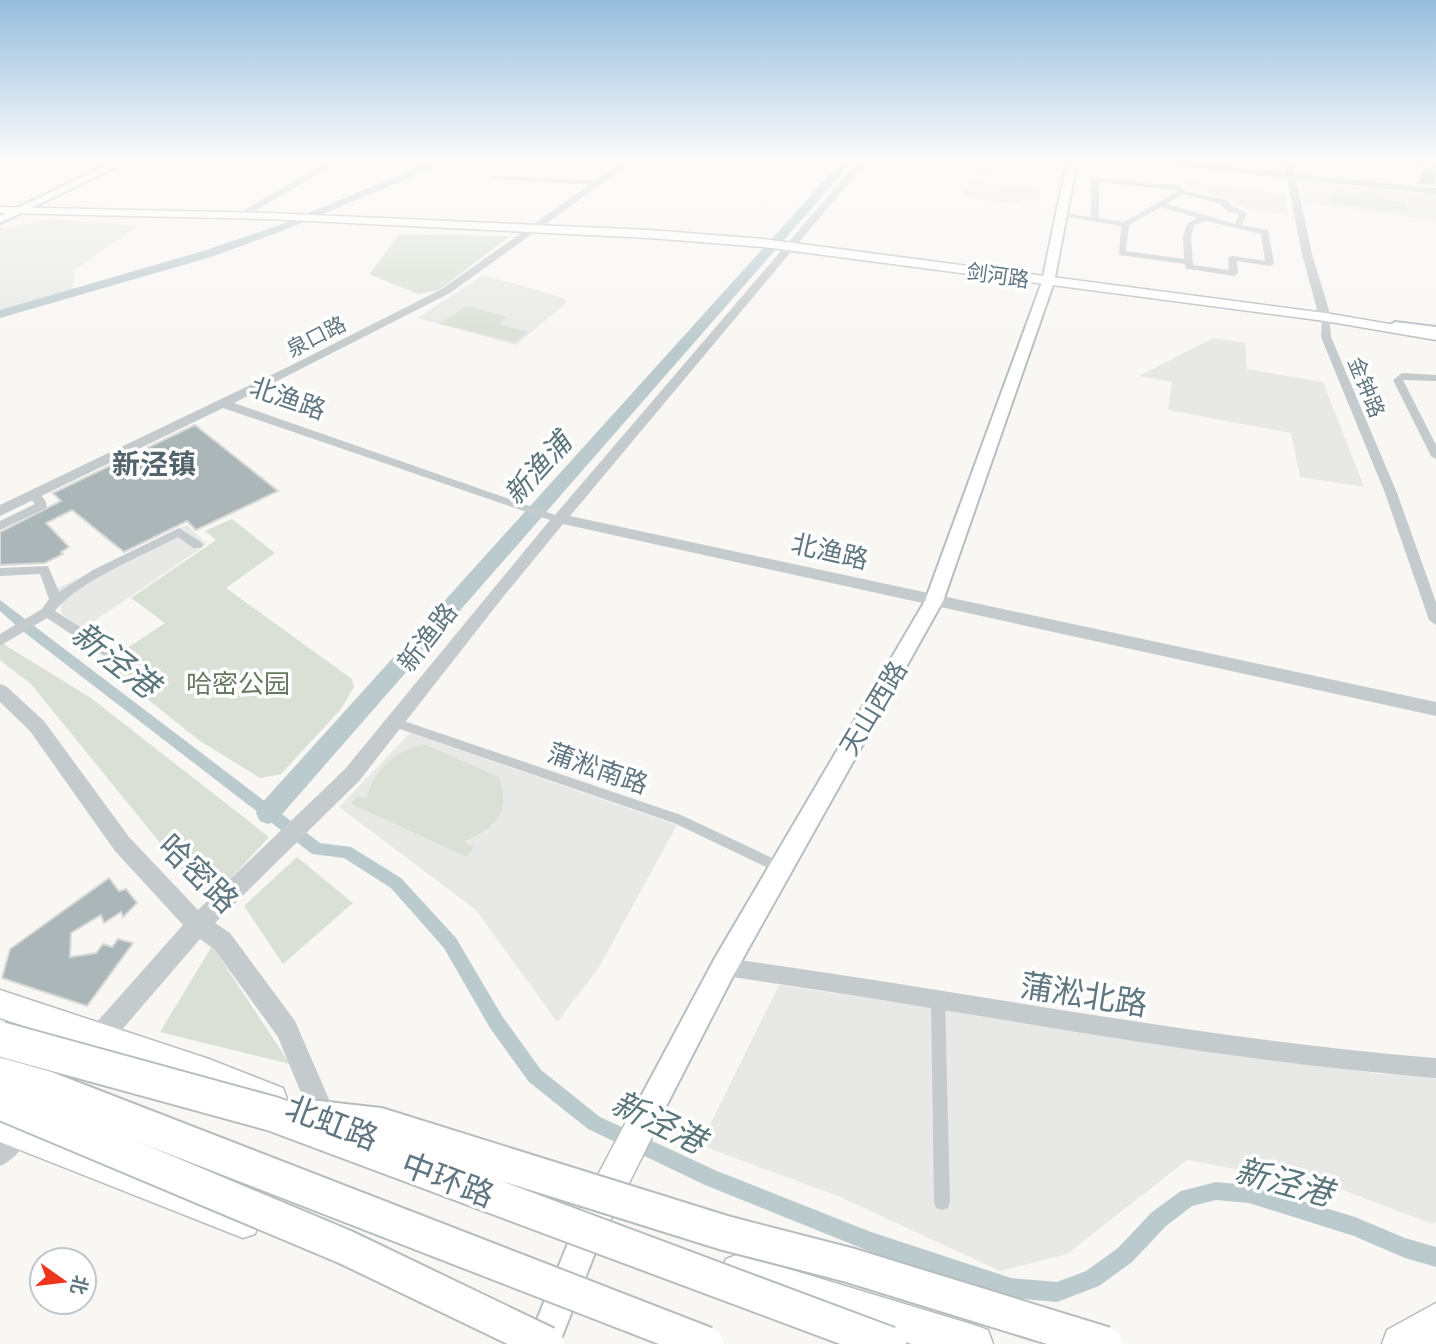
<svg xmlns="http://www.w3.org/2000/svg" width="1436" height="1344" viewBox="0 0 1436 1344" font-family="Mulish,'Noto Sans SC',sans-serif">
  <rect width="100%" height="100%" fill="#f8f7f4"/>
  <!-- built -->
  <g fill="#e8e9e7">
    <path d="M886,161H993L985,177Z"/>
    <path d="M972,181L1042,189L1039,201L1021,199L1019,205L961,196Z"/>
    <path d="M1187,181L1285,194L1288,215L1246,208L1231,199L1188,189Z"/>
    <path d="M1301,181L1436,195V221L1303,202Z"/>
    <path d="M53,219L138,226L74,270L73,289L0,311V229Z"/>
    <path d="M483,275L564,298L566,303L516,345L417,318Z"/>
    <path d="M1213,338L1245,343L1247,369L1323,382L1364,487L1300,477L1291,433L1168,410L1172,382L1139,376Z"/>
    <path d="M187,525L207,544L83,629L62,614L56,589Z"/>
    <path d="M410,733L677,825L598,969L557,1022L476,910L339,807Z"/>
    <path d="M779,985L1381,1074L1436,1076V1222L1432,1224L1340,1189L1187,1160L1067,1254L1000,1271L838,1196L700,1145Z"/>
  </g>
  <!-- green -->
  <g fill="#dae0d5">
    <path d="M1331,193L1404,202L1409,213L1333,203Z"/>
    <path d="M400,234L510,236L439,290L418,294L369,274Z"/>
    <path d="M467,306L507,317L499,324L528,332L515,342L440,324Z"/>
    <path d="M232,519L275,553L226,588L352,679L354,687L341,709L281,774L260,778L200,741L103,664L165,623L131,598L216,540L205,531Z"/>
    <path d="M0,642L91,698L269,837L220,890L200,892L31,684L0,660Z"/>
    <path d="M426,745L499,777C512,814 494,828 463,842L474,847L467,857L351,804L357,796L366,799C373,771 397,747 426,745Z"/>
    <path d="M297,857L353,903L283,964L244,906Z"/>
    <path d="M212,946L290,1064L160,1032Z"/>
  </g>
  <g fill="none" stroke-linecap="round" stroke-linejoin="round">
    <!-- canal -->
    <path fill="#bbcacd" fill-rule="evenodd" d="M0,600L320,843L351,847L401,878L456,938L502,1016L541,1070L600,1117L717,1171L871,1232L1011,1278L1057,1282L1086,1271L1118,1248L1152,1212L1181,1191L1216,1182L1249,1185L1355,1217L1405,1238L1436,1247V1267L1405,1258L1354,1236L1249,1203L1216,1200L1192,1206L1166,1226L1132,1262L1099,1286L1057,1302L1011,1298L871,1252L705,1185L588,1129L529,1082L490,1028L444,948L391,888L344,858L312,854L20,629L0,611Z"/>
    <!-- river -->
    <g fill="#bbcacd" fill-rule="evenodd">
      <path d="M434,161H449L285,230L211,257L0,318V310L203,251L277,226Z"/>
      <path d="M842,161H853L276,821L268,824L260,821L256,813L260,805Z"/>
    </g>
  </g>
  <!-- building -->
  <g fill="#abb6b9" stroke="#d9d9d7" stroke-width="2">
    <path d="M1424,169L1436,170V185L1418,183Z"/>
    <path d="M195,425L278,491L196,530L187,521L124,552L72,510L46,523L69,547L61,552L63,554L45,563L0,565V532L61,501L53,493Z"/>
    <path d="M109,878L119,891L126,889L137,903L123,917L121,912L104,923L101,915L71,933L70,957L96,953L103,944L112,947L118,939L133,943L87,1006L2,978L10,949Z"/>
  </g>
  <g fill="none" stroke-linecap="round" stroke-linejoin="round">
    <!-- secondary casing -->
    <g stroke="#b7bec1" stroke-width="4">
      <g id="secondary">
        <path d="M116,161H128L0,223V216Z"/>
        <path d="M1067,161H1077L1054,282L943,601L733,976L658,1122L648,1126L638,1122L634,1112L638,1102L715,958L925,601L1042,282Z"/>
        <path d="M1395,322L1436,327V335L1391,329L1389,326Z"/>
        <path d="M591,1210L602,1214L606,1225L559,1344H527L580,1214Z"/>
      </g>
    </g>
    <!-- primary casing -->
    <g stroke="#b8bdc0" stroke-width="3">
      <g id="primary">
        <path d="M0,207L269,213L650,230L763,239L1325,313L1436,332V340L1325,321L763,247L650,238L269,219L0,213Z"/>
        <path d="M0,990L209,1059L283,1088L287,1099L283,1110L272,1114L209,1089L0,1018Z"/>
        <path d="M648,1097L659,1101L663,1112L659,1123L604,1233L592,1237L580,1233L576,1221L580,1209L637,1101Z"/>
        <path d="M0,1112L255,1210L259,1222L255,1234L243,1238L0,1142Z"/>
      </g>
    </g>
    <!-- trunk casing -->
    <g stroke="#b7bcbe" stroke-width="3">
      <g id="trunk">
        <path d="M739,1254L974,1325L988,1330L993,1344H912L739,1290L726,1285L721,1272L726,1259Z"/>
        <path d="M1436,1303V1344H1382L1387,1330Z"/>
      </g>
    </g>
    <!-- pedestrian -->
    <g fill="#c5cacc" fill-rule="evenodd">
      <path d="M395,718L681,815L785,864L787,868L785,872L781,874L674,823L391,726L389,723L391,720Z"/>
      <path d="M938,993L943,995L945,1000L950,1202L948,1208L942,1210L936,1208L934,1202L931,1000L933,995Z"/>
    </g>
    <!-- minor -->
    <g fill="#c5cacc" fill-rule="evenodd">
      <path d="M1384,161H1396V162L1393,164Z"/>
      <path d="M1402,161L1436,164V168L1405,163Z"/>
      <path d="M492,176L597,181L601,183L597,185L494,179Z"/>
      <path d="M1095,178L1180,186L1185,191L1227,200L1233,207L1247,213L1242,225L1268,230L1274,264L1270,266L1237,261L1238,273L1234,276L1189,269H1186L1185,264L1119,255L1121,226L1057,215L1061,213L1091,217V180ZM1099,182L1177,190L1178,191L1124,222L1099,218ZM1183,194L1221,204L1227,211L1239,214L1235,224L1167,204ZM1161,207L1198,218L1187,224L1183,237L1184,259L1126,251L1129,225ZM1206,221L1261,234L1265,261L1232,256L1228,258L1229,270L1193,265L1191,237L1194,225Z"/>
      <path d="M1322,315L1329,317L1331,337L1397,493L1436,602V625L1429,620L1385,493L1321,337Z"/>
      <path d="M1402,373L1436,375V381L1403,380L1436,445V459L1431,456L1393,380Z"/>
      <path d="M34,491C40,493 49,502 46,508L0,530V521L35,504L28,495Z"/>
      <path d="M179,528L201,542L203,545L201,548H193L178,537C146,554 75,583 55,611L120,652L122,656L120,660H110L47,618L0,646V634L42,609L49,599L40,574L0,576V568L48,566L59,592L93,570Z"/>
      <path d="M724,958C962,990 1197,1039 1436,1058V1078C1197,1059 962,1009 724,976L718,973L715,967L718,961Z"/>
    </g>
    <!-- tertiary -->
    <g fill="#c5cacc" fill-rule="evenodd">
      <path d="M329,161H340L244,217L236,215Z"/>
      <path d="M623,161H633L450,293L234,403L555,515L858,161H867L570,516L1436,702V716L563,524L503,597L359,781L215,923L230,933L295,1021L338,1120L334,1129L325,1133L316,1129L278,1037L214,949L200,939L59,1103L50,1106L41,1103L38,1094L41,1085L183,925L115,851L30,731L0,702V684L6,686L44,721L129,837L198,910L345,769L550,520L223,408L0,516V505L296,363L442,289Z"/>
      <path d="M1140,161H1172L1286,173L1284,161H1292L1295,174L1436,188V194L1296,179L1312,254L1331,317L1325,320L1319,317L1302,254L1287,178Z"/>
      <path d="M23,1113L32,1117L36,1126C29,1141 15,1160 0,1166V1133L14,1117Z"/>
    </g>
    <!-- secondary -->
    <use href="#secondary" fill="#fff" fill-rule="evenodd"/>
    <!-- primary -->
    <use href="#primary" fill="#fff" fill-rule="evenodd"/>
    <!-- trunk -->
    <use href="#trunk" fill="#fff" fill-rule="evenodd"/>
    <!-- trunk-bridge casing -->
    <g stroke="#b7bcbe" stroke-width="38" stroke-linecap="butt">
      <g id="trunk-bridge">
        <path d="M0,1039L273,1114L889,1344"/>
        <path d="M0,1075L46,1088L706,1344"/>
        <path d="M0,1102L345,1247L547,1344"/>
        <path d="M308,1117L379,1125L725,1233L849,1265L1105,1344"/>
      </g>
    </g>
    <!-- trunk-bridge -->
    <use href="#trunk-bridge" stroke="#fff" stroke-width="34"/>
  </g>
  <!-- sky -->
  <linearGradient id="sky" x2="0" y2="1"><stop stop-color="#96bddd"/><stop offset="0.46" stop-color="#fcfbfa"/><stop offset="1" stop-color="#fcfbfa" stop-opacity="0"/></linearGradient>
  <rect width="1436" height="349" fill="url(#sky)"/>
  <g text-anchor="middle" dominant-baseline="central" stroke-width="7" stroke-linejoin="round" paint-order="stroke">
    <!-- far-street labels -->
    <g font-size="21" fill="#607781" stroke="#fff">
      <text transform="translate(998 275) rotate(8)">剑河路</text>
      <text transform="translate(316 336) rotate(-27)">泉口路</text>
      <text transform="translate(1367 387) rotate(68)">金钟路</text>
    </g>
    <!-- street labels -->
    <g font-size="26" fill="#607781" stroke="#fff">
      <text transform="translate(288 398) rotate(19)">北渔路</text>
      <text transform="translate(830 551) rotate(13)">北渔路</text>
      <text transform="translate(427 637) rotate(-52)">新渔路</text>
      <text transform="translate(873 708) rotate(-59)">天山西路</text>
      <text transform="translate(598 768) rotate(19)">蒲淞南路</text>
    </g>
    <!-- park labels -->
    <g font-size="26" fill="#677960" stroke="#fff">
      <text x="238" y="683">哈密公园</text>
    </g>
    <!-- far-district labels -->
    <g font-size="28" font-weight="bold" fill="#53646c" stroke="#fff">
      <text x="154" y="463">新泾镇</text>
    </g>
    <!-- water labels -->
    <g font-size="28" font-style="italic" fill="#5b777c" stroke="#fff">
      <text transform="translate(537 468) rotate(-48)">新渔浦</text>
    </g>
    <!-- near-street labels -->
    <g font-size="32" fill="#607781" stroke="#fff">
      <text transform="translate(199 873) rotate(44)">哈密路</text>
      <text transform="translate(1084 994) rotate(9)">蒲淞北路</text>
      <text transform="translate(332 1122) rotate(21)">北虹路</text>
      <text transform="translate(448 1179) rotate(21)">中环路</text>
    </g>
    <!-- near-water labels -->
    <g font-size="33" font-style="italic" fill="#5b777c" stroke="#fff">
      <text transform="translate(116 659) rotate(38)">新泾港</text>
      <text transform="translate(659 1121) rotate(26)">新泾港</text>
      <text transform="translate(1284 1181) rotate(15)">新泾港</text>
    </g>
  </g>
  <!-- north arrow -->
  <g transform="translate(63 1281) rotate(104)"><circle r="33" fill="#ffffff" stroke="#bfc9cd" stroke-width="2"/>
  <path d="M0-5L12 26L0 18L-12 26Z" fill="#ef341c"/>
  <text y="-10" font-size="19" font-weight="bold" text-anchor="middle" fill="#607781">北</text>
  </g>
</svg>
